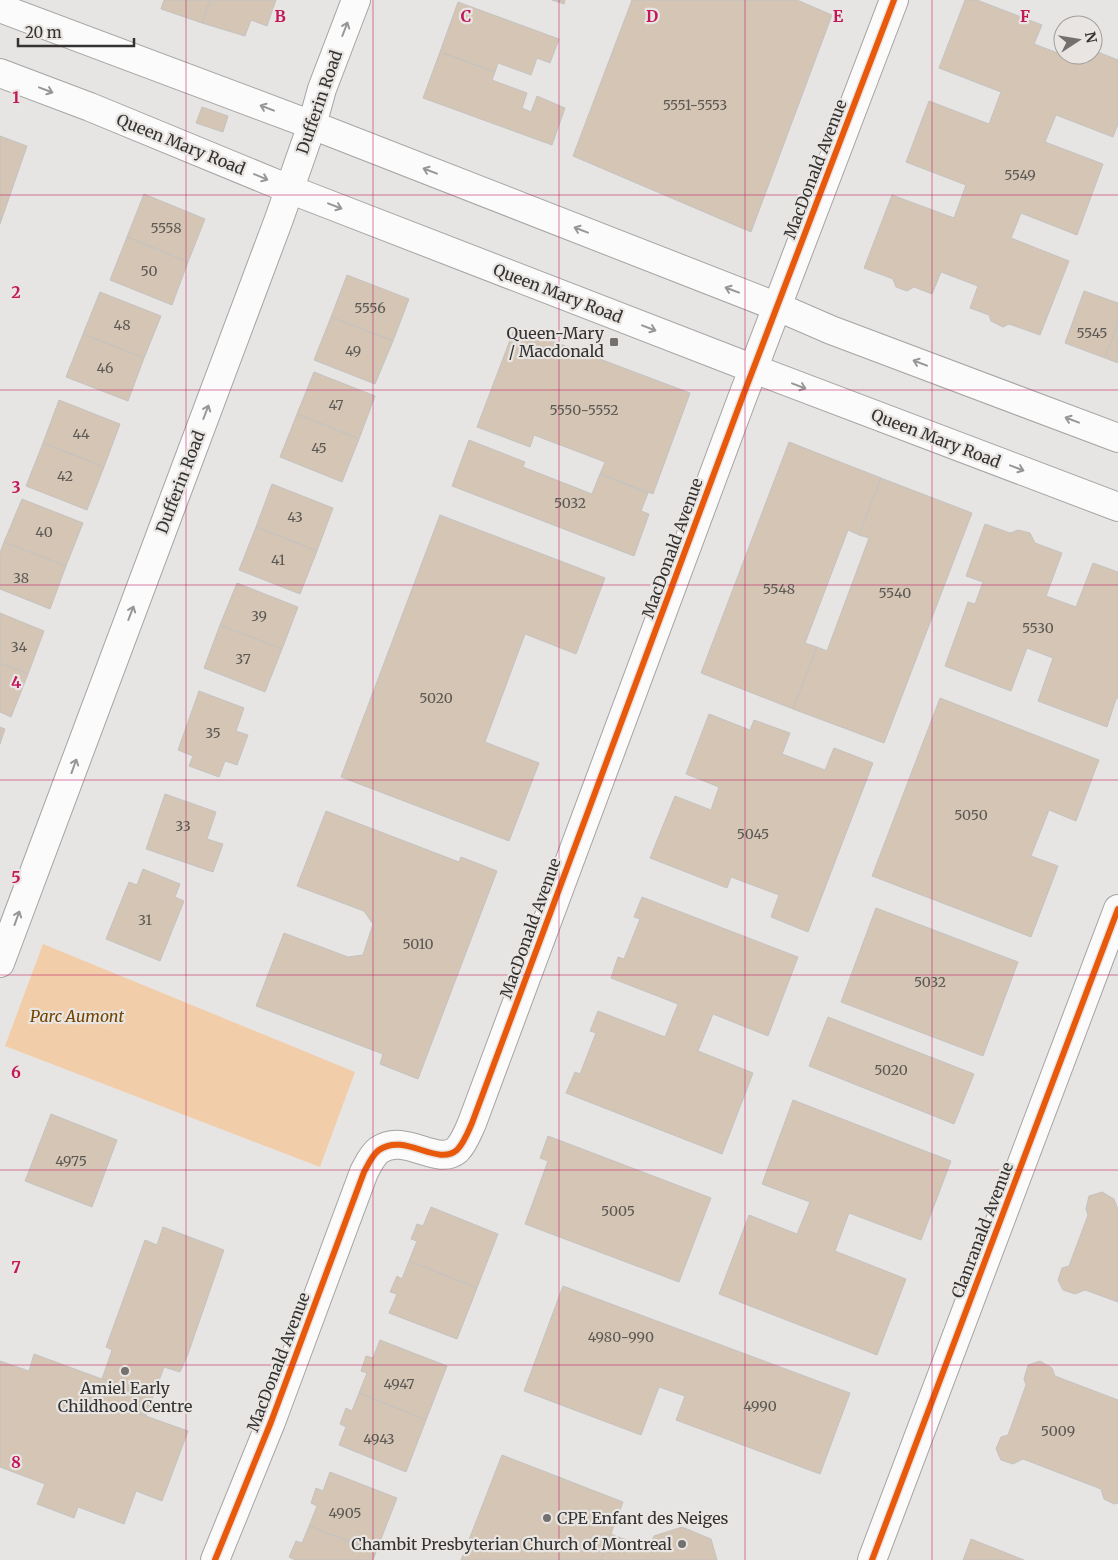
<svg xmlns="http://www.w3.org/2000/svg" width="1118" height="1560" viewBox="0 0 1118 1560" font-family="Merriweather,serif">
  <rect width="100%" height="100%" fill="#e7e5e3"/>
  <!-- green -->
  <path fill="#f1cdaa" d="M43,944L355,1072L320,1167L5,1046Z"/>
  <!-- building -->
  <g fill="#d4c5b5" stroke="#c4c3c1">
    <path d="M164,0H210L202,23L161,9Z"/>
    <path d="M210,0H276L267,26L251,20L245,36L202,23Z"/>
    <path d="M552,0H565L564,4Z"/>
    <path d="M632,0H797L832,15L751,232L573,156Z"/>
    <path d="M965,0H977L1042,25L1034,44L1063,55H1093V50L1118,60V124L1113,137L1056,115L1045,142L1103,164L1077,235L1021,213L1011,238L1069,261L1040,335L1009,324L1003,327L991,321L989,315L970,308L978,286L941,272L932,294L914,287L907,291L896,287L893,279L864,268L892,195L954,218L966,185L906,162L929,101L989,124L1001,92L939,68Z"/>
    <path d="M458,2L559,39L550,63L537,58L531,75L498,63L495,72L440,52Z"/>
    <path d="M440,52L495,72L492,80L527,93L522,108L531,112L537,96L565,108L552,145L423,98Z"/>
    <path d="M202,107L228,116L223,132L196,123Z"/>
    <path d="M0,136L27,146L0,224Z"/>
    <path d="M144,194L205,219L188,262L127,237Z"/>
    <path d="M127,237L188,262L172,305L110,280Z"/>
    <path d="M347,275L409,299L393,341L331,317Z"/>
    <path d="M1084,291L1118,303V323L1105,358L1065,343Z"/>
    <path d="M100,292L161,316L144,358L83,334Z"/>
    <path d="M331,317L393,341L375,384L314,360Z"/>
    <path d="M1118,323V363L1105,358Z"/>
    <path d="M515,327L690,393L653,494L600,474L605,462L534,435L530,447L477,427Z"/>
    <path d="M83,334L144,358L128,401L66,377Z"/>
    <path d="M314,372L375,396L359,439L297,414Z"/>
    <path d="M59,400L120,424L104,467L43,443Z"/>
    <path d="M297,414L359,439L342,482L280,457Z"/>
    <path d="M469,440L525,462L523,467L592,494L600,474L648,493L641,511L649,514L634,556L452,486Z"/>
    <path d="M789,442L881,478L859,535L848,530L805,643L817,647L793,709L701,673Z"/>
    <path d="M43,443L104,467L87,510L26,486Z"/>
    <path d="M881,478L972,513L884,743L793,709L817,647L827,651L869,538L859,535Z"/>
    <path d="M272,484L333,508L317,551L256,527Z"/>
    <path d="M22,499L83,523L66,566L4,542Z"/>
    <path d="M440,515L605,578L576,654L525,634L485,742L539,763L509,841L341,777Z"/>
    <path d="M985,524L1010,533L1018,530L1030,533L1035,543L1062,553L1046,596L1076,607L1093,563L1118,572V698L1116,699L1107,727L1038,701L1053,658L1027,648L1011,691L945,666L968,602L975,604L983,582L966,576Z"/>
    <path d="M256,527L317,551L300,594L239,570Z"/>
    <path d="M4,542L66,566L50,609L0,589V553Z"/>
    <path d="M237,583L298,607L282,649L220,625Z"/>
    <path d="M0,613L44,631L28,674L0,663Z"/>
    <path d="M220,625L282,649L265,692L204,668Z"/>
    <path d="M0,663L28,674L11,717L0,712Z"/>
    <path d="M199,691L244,708L236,731L248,735L237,765L225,761L219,777L189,766L193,756L178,750Z"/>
    <path d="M940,698L1099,760L1076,821L1049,810L1031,856L1058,866L1031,937L872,876Z"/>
    <path d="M709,714L750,730L754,720L790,733L782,754L825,770L834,748L873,763L808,932L771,917L779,895L731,877L727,888L650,858L675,796L711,810L719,787L686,774Z"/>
    <path d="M0,727L5,729L0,744Z"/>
    <path d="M165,794L216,812L207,839L223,844L213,872L146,849Z"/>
    <path d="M326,811L459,862L461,857L497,871L418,1079L380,1064L383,1054L256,1006L284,933L348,957L363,955L373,924L364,911L297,886Z"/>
    <path d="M143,869L180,884L175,897L184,901L160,961L106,939L129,882L137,885Z"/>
    <path d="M642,897L798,957L768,1036L713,1014L698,1051L753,1073L722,1154L566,1093L575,1072L580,1074L596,1033L590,1031L598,1011L665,1037L678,1004L611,978L618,957L624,959L640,919L634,917Z"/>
    <path d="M876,908L1018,962L983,1056L841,1002Z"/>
    <path d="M828,1017L974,1074L954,1124L809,1066Z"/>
    <path d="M793,1100L951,1161L921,1240L849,1213L835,1251L906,1279L877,1355L719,1294L749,1215L797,1234L810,1202L762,1184Z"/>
    <path d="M51,1114L117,1140L92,1207L25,1181Z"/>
    <path d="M548,1136L711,1198L679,1282L525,1224L548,1161L540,1158Z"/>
    <path d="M1102,1192L1114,1199L1117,1207L1118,1208V1302L1085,1290L1075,1294L1063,1290L1058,1280L1062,1268L1069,1266L1088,1215L1086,1209L1089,1196Z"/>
    <path d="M431,1207L498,1234L477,1288L409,1261L417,1241L411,1239L417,1224L423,1226Z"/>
    <path d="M163,1227L224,1250L188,1354L180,1372L164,1367L146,1416L123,1408L129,1389L102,1379L112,1350L106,1347L145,1240L157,1245Z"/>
    <path d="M409,1261L477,1288L457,1339L389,1313L397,1294L390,1292L397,1276L402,1279Z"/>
    <path d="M563,1286L850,1393L820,1474L676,1420L685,1396L659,1387L641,1435L524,1391Z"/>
    <path d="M380,1340L447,1366L426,1420L359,1393L367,1373L361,1371L366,1356L373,1358Z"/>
    <path d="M34,1354L129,1389L123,1408L188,1431L162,1501L136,1491L124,1524L78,1507L74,1518L37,1504L45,1484L0,1467V1361L29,1371Z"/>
    <path d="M1040,1361L1052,1368L1055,1376L1118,1400V1503L1114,1504L1104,1499L1101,1489L1023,1459L1013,1464L1001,1460L996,1449L1001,1437L1008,1435L1026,1385L1024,1379L1028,1365Z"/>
    <path d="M359,1393L426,1420L406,1472L339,1445L346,1427L340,1424L346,1408L352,1411Z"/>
    <path d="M502,1455L623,1502L601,1560H461Z"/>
    <path d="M330,1472L397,1498L376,1552L309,1526L317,1506L311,1503L316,1488L323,1491Z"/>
    <path d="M309,1526L376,1552L373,1560H295L289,1557L296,1541L302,1543Z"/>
    <path d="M682,1527L711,1539L717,1560H601L611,1534L649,1549L654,1536Z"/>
    <path d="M971,1539L1024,1560H963Z"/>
  </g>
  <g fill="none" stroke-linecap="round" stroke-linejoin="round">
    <!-- minor casing -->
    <g stroke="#a6a4a3" stroke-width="30">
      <g id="minor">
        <path d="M0,963L279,219L312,125L322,89L356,0"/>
        <path d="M215,1560L271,1422L364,1172C368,1165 372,1155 379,1150C405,1132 437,1167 457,1150C464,1143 468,1132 472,1123L741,401L894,0"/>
        <path d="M872,1560L1118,909"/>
      </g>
    </g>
    <!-- tertiary casing -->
    <g stroke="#a6a4a3" stroke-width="30">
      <g id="tertiary">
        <path d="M0,8L312,125L778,307L831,330L1118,438"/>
        <path d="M0,73L90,107L289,189L754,369L1118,507"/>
      </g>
    </g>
    <!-- minor -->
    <use href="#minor" stroke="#fbfbfb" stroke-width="28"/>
    <!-- tertiary -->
    <use href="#tertiary" stroke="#fbfbfb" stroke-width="28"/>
    <!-- cycleway casing -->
    <g stroke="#e8e5e2" stroke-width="9">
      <g id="cycleway">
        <path d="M215,1560L271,1422L364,1172C368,1165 372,1155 379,1150C405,1132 437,1167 457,1150C464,1143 468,1132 472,1123L741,401L894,0"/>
        <path d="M872,1560L1118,909"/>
      </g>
    </g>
    <!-- cycleway -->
    <use href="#cycleway" stroke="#e8590c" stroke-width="6"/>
  </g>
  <!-- one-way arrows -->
  <defs><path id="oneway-shaft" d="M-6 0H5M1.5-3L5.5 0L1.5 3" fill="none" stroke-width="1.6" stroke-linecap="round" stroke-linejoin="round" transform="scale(1.25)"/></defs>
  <g stroke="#989796">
    <use href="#oneway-shaft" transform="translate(345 29) rotate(-69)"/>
    <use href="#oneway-shaft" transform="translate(46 90) rotate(21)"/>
    <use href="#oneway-shaft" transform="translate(267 108) rotate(-159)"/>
    <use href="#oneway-shaft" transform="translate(430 171) rotate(-159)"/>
    <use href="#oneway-shaft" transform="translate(261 177) rotate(23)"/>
    <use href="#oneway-shaft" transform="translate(335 206) rotate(21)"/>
    <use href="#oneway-shaft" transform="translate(581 230) rotate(-159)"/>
    <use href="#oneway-shaft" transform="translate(732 290) rotate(-159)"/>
    <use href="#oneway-shaft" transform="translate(649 328) rotate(21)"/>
    <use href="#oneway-shaft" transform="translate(920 363) rotate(-159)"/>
    <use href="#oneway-shaft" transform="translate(799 386) rotate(21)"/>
    <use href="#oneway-shaft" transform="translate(206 412) rotate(-69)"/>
    <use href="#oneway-shaft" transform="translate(1072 420) rotate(-159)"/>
    <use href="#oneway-shaft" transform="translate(1017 468) rotate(21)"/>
    <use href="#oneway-shaft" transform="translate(131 613) rotate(-69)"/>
    <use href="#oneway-shaft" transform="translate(74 766) rotate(-70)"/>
    <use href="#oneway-shaft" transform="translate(17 918) rotate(-70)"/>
  </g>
  <!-- grid -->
  <path fill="none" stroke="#c2185b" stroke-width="1" stroke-opacity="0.55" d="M186,0V1560M373,0V1560M559,0V1560M745,0V1560M932,0V1560M0,195H1118M0,390H1118M0,585H1118M0,780H1118M0,975H1118M0,1170H1118M0,1365H1118"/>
  <!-- markers -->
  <g fill="#737170" stroke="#e8e5e2" stroke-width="2">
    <rect x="609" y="337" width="10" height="10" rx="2.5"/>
    <circle cx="125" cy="1371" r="5"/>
    <circle cx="547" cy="1518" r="5"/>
    <circle cx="682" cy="1544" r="5"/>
  </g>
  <g text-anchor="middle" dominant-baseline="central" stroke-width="4.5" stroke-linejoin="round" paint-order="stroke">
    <!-- number labels -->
    <g font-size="14" fill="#5c5853">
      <text x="695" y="105">5551-5553</text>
      <text x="1020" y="175">5549</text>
      <text x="166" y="228">5558</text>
      <text x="149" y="271">50</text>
      <text x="370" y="308">5556</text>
      <text x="122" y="325">48</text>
      <text x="1092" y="333">5545</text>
      <text x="353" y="351">49</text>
      <text x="105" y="368">46</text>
      <text x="336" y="405">47</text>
      <text x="584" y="410">5550-5552</text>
      <text x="81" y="434">44</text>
      <text x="319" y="448">45</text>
      <text x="65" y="476">42</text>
      <text x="570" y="503">5032</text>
      <text x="295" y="517">43</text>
      <text x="44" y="532">40</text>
      <text x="278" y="560">41</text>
      <text x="21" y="578">38</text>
      <text x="779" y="589">5548</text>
      <text x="895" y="593">5540</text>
      <text x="259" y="616">39</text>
      <text x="1038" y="628">5530</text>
      <text x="19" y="647">34</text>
      <text x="243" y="659">37</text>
      <text x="436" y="698">5020</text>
      <text x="213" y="733">35</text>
      <text x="971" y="815">5050</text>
      <text x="183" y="826">33</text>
      <text x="753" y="834">5045</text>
      <text x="145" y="920">31</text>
      <text x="418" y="944">5010</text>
      <text x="930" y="982">5032</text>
      <text x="891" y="1070">5020</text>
      <text x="71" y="1161">4975</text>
      <text x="618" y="1211">5005</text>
      <text x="621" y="1337">4980-990</text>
      <text x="399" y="1384">4947</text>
      <text x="760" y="1406">4990</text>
      <text x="1058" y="1431">5009</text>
      <text x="379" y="1439">4943</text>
      <text x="345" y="1513">4905</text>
    </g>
    <!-- street labels -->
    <g font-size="16" fill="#343332" stroke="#e8e5e2">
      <text transform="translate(319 102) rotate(-71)">Dufferin Road</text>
      <text transform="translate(181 144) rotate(22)">Queen Mary Road</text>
      <text transform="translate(815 169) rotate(-69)">MacDonald Avenue</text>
      <text transform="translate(558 293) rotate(21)">Queen Mary Road</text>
      <text transform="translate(936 438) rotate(21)">Queen Mary Road</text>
      <text transform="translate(180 482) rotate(-69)">Dufferin Road</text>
      <text transform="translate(672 548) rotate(-70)">MacDonald Avenue</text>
      <text transform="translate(530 928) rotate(-70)">MacDonald Avenue</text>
      <text transform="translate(982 1230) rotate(-69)">Clanranald Avenue</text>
      <text transform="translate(278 1362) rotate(-69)">MacDonald Avenue</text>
    </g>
    <!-- poi labels -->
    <g font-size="16" fill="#343332" stroke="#e8e5e2" text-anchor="end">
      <text x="604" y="333">Queen-Mary<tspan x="604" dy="18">/ Macdonald</tspan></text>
      <text x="125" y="1388" text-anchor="middle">Amiel Early<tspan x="125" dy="18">Childhood Centre</tspan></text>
      <text x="557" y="1518" text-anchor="start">CPE Enfant des Neiges</text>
      <text x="672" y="1544">Chambit Presbyterian Church of Montreal</text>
    </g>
    <!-- park labels -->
    <g font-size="16" font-style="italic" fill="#734301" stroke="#e8e5e2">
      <text x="77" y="1016">Parc Aumont</text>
    </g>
  </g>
  <g font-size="16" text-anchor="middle" font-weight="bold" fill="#c2185b" stroke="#e8e5e2" stroke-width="4.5" stroke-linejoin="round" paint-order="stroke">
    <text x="280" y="22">B</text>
    <text x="466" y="22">C</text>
    <text x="652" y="22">D</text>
    <text x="838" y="22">E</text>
    <text x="1025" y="22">F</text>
    <text x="16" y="103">1</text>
    <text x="16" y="298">2</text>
    <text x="16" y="493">3</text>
    <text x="16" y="688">4</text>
    <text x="16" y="883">5</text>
    <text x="16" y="1078">6</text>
    <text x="16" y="1273">7</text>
    <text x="16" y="1468">8</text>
  </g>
  <!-- north arrow -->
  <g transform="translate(1078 40) rotate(78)"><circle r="24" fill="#e8e5e2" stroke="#a09e9c"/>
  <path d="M0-4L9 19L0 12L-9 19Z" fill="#737170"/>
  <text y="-8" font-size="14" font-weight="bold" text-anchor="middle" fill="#343332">N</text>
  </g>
  <!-- scale -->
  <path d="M18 38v8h116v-8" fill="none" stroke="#343332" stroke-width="2.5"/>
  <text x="25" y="38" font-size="15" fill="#343332" stroke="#e8e5e2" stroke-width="4" paint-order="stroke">20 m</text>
</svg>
